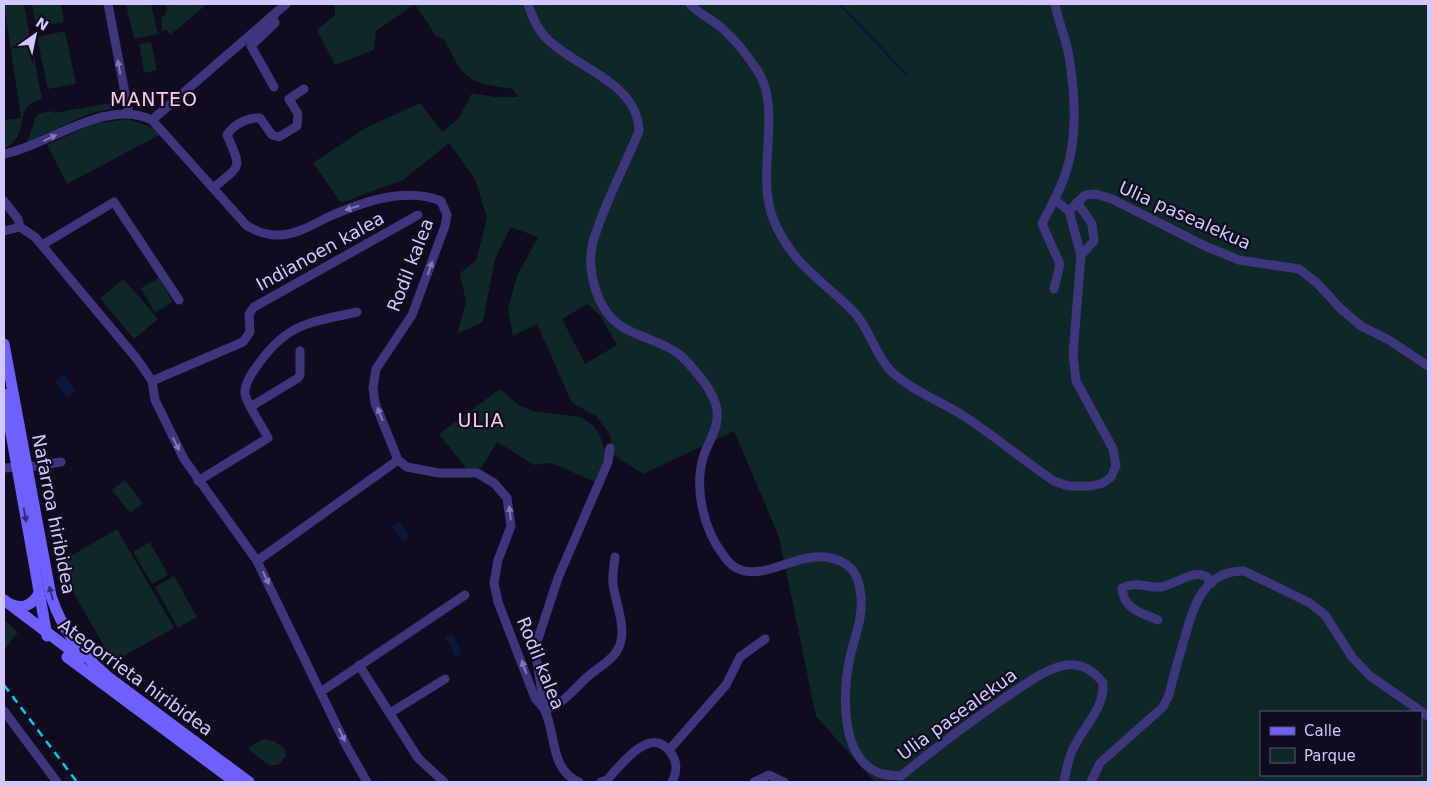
<svg xmlns="http://www.w3.org/2000/svg" width="1432" height="786" viewBox="0 0 1432 786" font-family="'DejaVu Sans',sans-serif">
  <rect width="100%" height="100%" fill="#100b1e"/>
  <!-- green -->
  <g fill="#0e2727" fill-rule="evenodd">
    <path d="M4,4H24L42,99C16,105 27,122 16,139C13,143 8,146 4,149V123L6,120L21,118Z"/>
    <path d="M32,4H61L64,22L36,27Z"/>
    <path d="M126,4H151L158,34L134,39Z"/>
    <path d="M163,4H207L170,35L167,30H162L161,17L164,16L168,9Z"/>
    <path d="M335,4H1428V782H875L816,716L779,537L734,431L643,474L613,455L610,435L596,416L572,403L537,324L513,336L508,309L517,276L538,237L511,227L495,259L483,322L457,334L466,302L460,273L476,261L487,218L475,179L449,143L403,180L341,203L313,163L365,128L420,103L442,132L459,118L472,93L495,97H518L513,89C467,82 465,81 444,39L436,36L415,4L376,31L374,50L335,65L317,30L335,15ZM588,304L601,317L617,345L585,364L562,319ZM1261,712H1421V775H1261Z"/>
    <path d="M65,31L76,84L48,89L37,37Z"/>
    <path d="M151,42L157,70L144,73L139,44Z"/>
    <path d="M110,100H117L116,108L91,113L27,142L36,117L40,113L53,111L54,113L110,103Z"/>
    <path d="M128,119L149,126L161,134L67,184L47,145L93,124Z"/>
    <path d="M159,278L173,302L155,313L141,288Z"/>
    <path d="M124,279L158,319L134,339L100,298Z"/>
    <path d="M500,389L518,405L533,411L580,417L593,425L600,436L606,453L595,482L551,463L534,465L497,442L481,468H466L439,434Z"/>
    <path d="M125,480L143,503L130,513L112,490Z"/>
    <path d="M117,529L174,628L113,662L57,564Z"/>
    <path d="M150,542L168,575L152,584L133,552Z"/>
    <path d="M174,576L197,617L178,628L155,587Z"/>
    <path d="M4,620L18,632L4,650Z"/>
    <path d="M263,739L274,741L285,749L286,756L278,765H269L250,751L249,747Z"/>
  </g>
  <!-- water -->
  <g fill="#08173a">
    <path d="M64,374L76,391L67,397L55,381Z"/>
    <path d="M399,521L410,536L403,542L391,527Z"/>
    <path d="M453,633L462,653L456,658L445,637Z"/>
  </g>
  <g fill="none" stroke-linecap="round" stroke-linejoin="round">
    <!-- stream -->
    <path stroke="#08173a" stroke-width="2.5" d="M840,4L905,73"/>
    <!-- minor -->
    <g stroke="#3d367d" stroke-width="9">
      <path d="M108,4L129,114"/>
      <path d="M528,4C532,16 537,29 546,38C575,68 638,82 639,131C624,168 604,204 593,242C586,269 596,309 621,326C639,338 663,341 680,355C688,362 695,371 701,378C707,386 713,395 716,405C721,425 710,438 704,455C693,487 704,531 724,556C728,562 734,568 741,570C771,580 805,545 840,561C856,568 859,580 861,596C863,618 855,636 850,657C843,691 839,757 879,773C886,776 894,775 901,776C935,748 970,722 1006,697C1025,685 1045,668 1067,665C1083,663 1094,671 1103,683C1105,708 1083,727 1073,749C1068,759 1066,771 1064,782"/>
      <path d="M690,4C699,14 713,20 723,29C735,40 748,56 757,70C784,110 754,173 774,221C792,264 822,280 853,311C870,328 874,354 891,371C911,390 938,400 962,415C994,435 1022,460 1054,481L1068,486H1092L1103,483L1111,477L1116,466L1113,449L1076,381L1073,354L1081,255L1069,211L1055,200"/>
      <path d="M272,16L275,23L251,46L274,87"/>
      <path d="M152,120L286,4"/>
      <path d="M4,154C49,145 106,97 152,120L247,226C257,231 265,235 276,235C293,236 311,226 326,218C360,203 404,186 441,201L447,215L445,226L412,315L376,369L373,388L375,403L398,460L407,467L439,473H477L494,483L507,498L511,526L498,560L494,583L498,602L535,698C538,702 543,706 545,711C556,734 550,770 579,782"/>
      <path d="M213,188C242,164 242,170 227,135C234,124 248,117 260,118L272,135L279,137L297,126L298,114L289,99L304,89"/>
      <path d="M4,201L18,219L20,227"/>
      <path d="M1077,202L1092,224L1094,241L1081,255"/>
      <path d="M1069,211L1085,195L1096,194L1112,199L1205,246L1239,260L1299,269L1317,283L1340,308L1361,326L1389,340L1428,366"/>
      <path d="M4,231L20,227L35,237L137,359L152,381L155,400L184,459L257,561L347,747L367,782"/>
      <path d="M42,245L114,202L179,300"/>
      <path d="M1054,289L1060,264L1042,224C1050,207 1059,193 1065,175C1078,139 1075,93 1069,56C1066,38 1058,21 1055,4"/>
      <path d="M152,381L243,342L250,332L249,314L254,307L418,215"/>
      <path d="M252,406L298,378L300,375V351"/>
      <path d="M4,468L36,466L61,462"/>
      <path d="M198,481L268,438C263,428 247,404 245,394C244,385 251,374 257,366C287,323 308,323 357,312"/>
      <path d="M257,561L398,460"/>
      <path d="M1158,620C1142,613 1123,609 1122,588C1136,581 1147,588 1161,587C1178,584 1200,563 1212,583"/>
      <path d="M359,665L418,758L444,782"/>
      <path d="M322,691L465,595"/>
      <path d="M545,710L536,656L537,642L558,578L608,462L610,448"/>
      <path d="M545,710C562,704 571,693 584,680C593,671 605,665 614,655C631,635 616,607 613,584C612,575 614,567 615,557"/>
      <path d="M4,711L57,782"/>
      <path d="M390,713L445,679"/>
      <path d="M669,750L726,685L740,657L765,639"/>
      <path d="M601,782L607,780C620,766 651,723 671,753C678,763 677,772 672,782"/>
      <path d="M754,782L769,775L784,782"/>
      <path d="M1091,782L1100,763L1163,707L1169,695C1173,677 1179,658 1184,640C1193,608 1203,570 1244,571L1310,603L1325,615L1352,657L1370,676L1428,716"/>
    </g>
    <!-- secondary -->
    <g stroke="#6e5fff" stroke-width="11">
      <path d="M4,344L51,596C62,629 80,653 106,675"/>
      <path d="M4,394L47,636"/>
      <path d="M4,600L81,658"/>
      <path d="M10,604C22,610 33,605 39,593"/>
      <path d="M67,657L235,782"/>
      <path d="M100,671L249,782"/>
    </g>
    <!-- rail -->
    <path stroke="#00caf3" stroke-width="2.5" stroke-dasharray="8 6" stroke-linecap="butt" d="M4,685L77,782"/>
  </g>
  <!-- one-way arrows -->
  <defs><path id="oneway-solid" d="M-6-.8H1V-3.2L6.5 0L1 3.2V.8H-6Z" transform="scale(1.25)"/></defs>
  <g fill="#8078b8">
    <use href="#oneway-solid" transform="translate(119 67) rotate(-101)"/>
    <use href="#oneway-solid" transform="translate(50 138) rotate(-25)"/>
    <use href="#oneway-solid" transform="translate(352 208) rotate(163)"/>
    <use href="#oneway-solid" transform="translate(430 268) rotate(-71)"/>
    <use href="#oneway-solid" transform="translate(380 414) rotate(-112)"/>
    <use href="#oneway-solid" transform="translate(176 444) rotate(63)"/>
    <use href="#oneway-solid" transform="translate(510 513) rotate(-96)"/>
    <use href="#oneway-solid" transform="translate(266 578) rotate(64)"/>
    <use href="#oneway-solid" transform="translate(524 667) rotate(-110)"/>
    <use href="#oneway-solid" transform="translate(342 735) rotate(65)"/>
  </g>
  <g fill="#362d78">
    <use href="#oneway-solid" transform="translate(25 515) rotate(80)"/>
    <use href="#oneway-solid" transform="translate(51 593) rotate(-105)"/>
  </g>
  <g text-anchor="middle" dominant-baseline="central" stroke-width="4.5" stroke-linejoin="round" paint-order="stroke">
    <!-- street labels -->
    <g font-size="18" fill="#d2c8ff" stroke="#100b1e">
      <text transform="translate(1185 215) rotate(24)">Ulia pasealekua</text>
      <text transform="translate(320 251) rotate(-29)">Indianoen kalea</text>
      <text transform="translate(410 265) rotate(-69)">Rodil kalea</text>
      <text transform="translate(54 514) rotate(79)">Nafarroa hiribidea</text>
      <text transform="translate(541 663) rotate(68)">Rodil kalea</text>
      <text transform="translate(136 677) rotate(36)">Ategorrieta hiribidea</text>
      <text transform="translate(957 714) rotate(-36)">Ulia pasealekua</text>
    </g>
    <!-- neighbourhood labels -->
    <g font-size="19" letter-spacing="1" fill="#ffcae8" stroke="#100b1e">
      <text x="154" y="99">MANTEO</text>
      <text x="481" y="420">ULIA</text>
    </g>
  </g>
  <!-- border -->
  <rect width="1432" height="786" fill="none" stroke="#d2c8ff" stroke-width="10"/>
  <!-- legend -->
  <rect x="1260" y="711" width="162" height="65" fill="#100b1e" stroke="#5e5778"/>
  <rect x="1270" y="727" width="25" height="8" fill="#6e5fff" stroke="#5e5778"/>
  <text x="1304" y="736" font-size="15" fill="#d2c8ff">Calle</text>
  <rect x="1270" y="748" width="25" height="15" fill="#0e2727" stroke="#5e5778"/>
  <text x="1304" y="761" font-size="15" fill="#d2c8ff">Parque</text>
  <!-- north arrow -->
  <g transform="translate(35 35) rotate(33)" stroke="#100b1e" stroke-width="4" paint-order="stroke">
  <path d="M0-4L9 19L0 12L-9 19Z" fill="#d2c8ff"/>
  <text y="-8" font-size="14" font-weight="bold" text-anchor="middle" fill="#d2c8ff">N</text>
  </g>
</svg>
